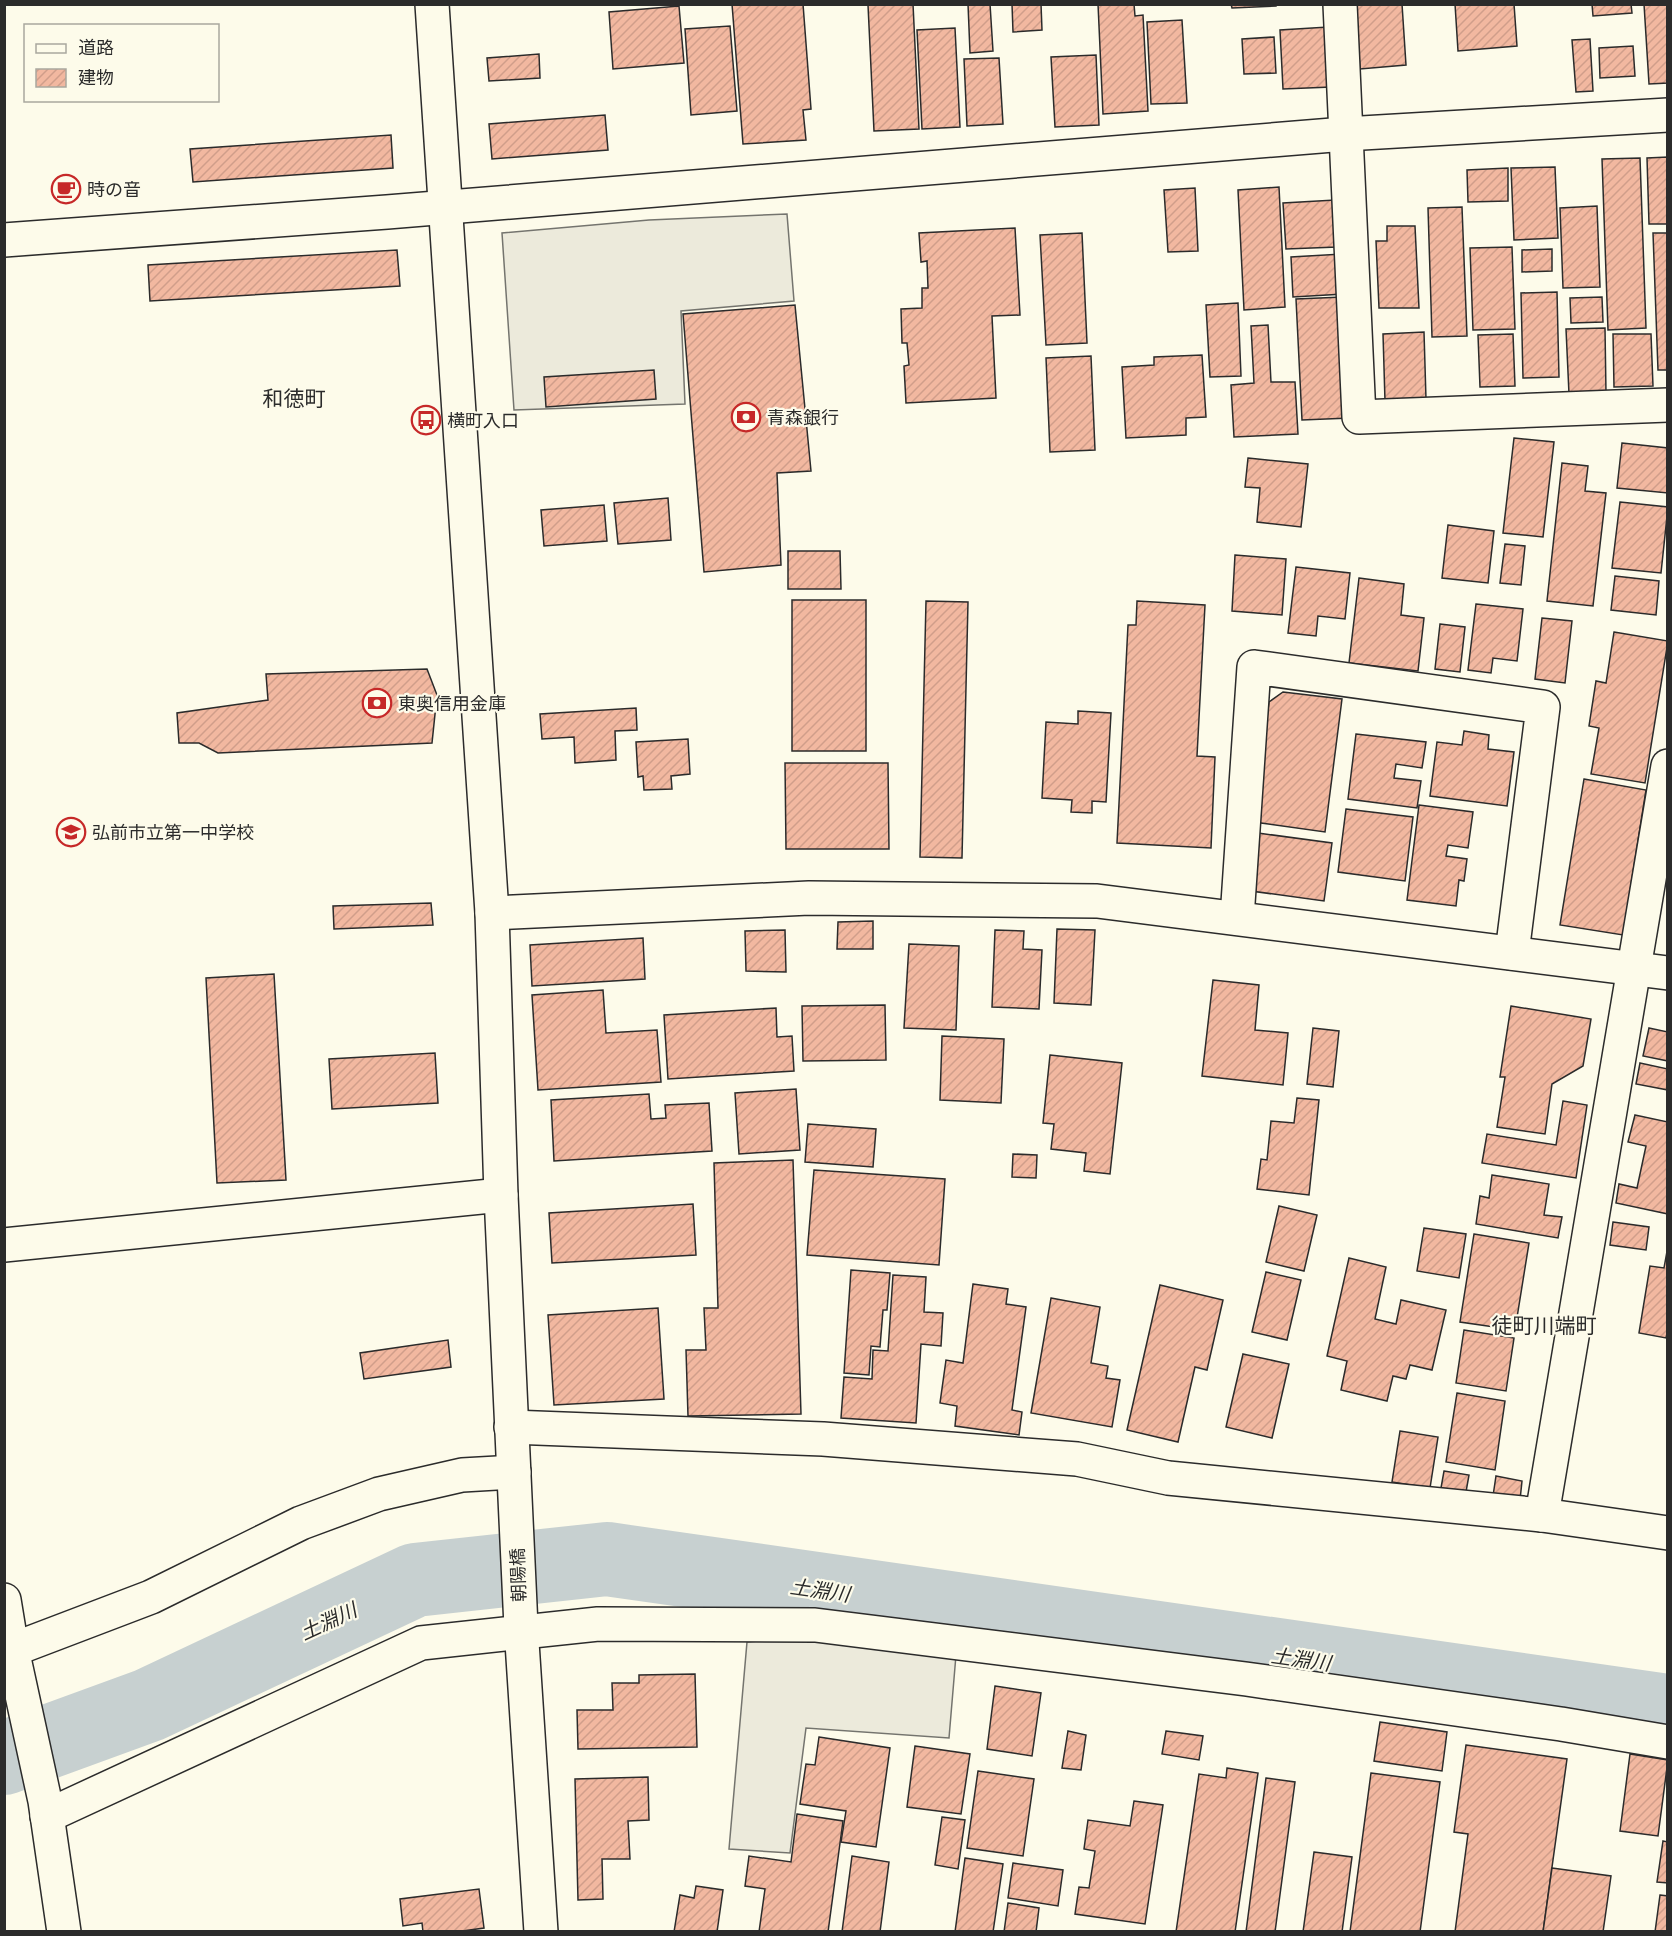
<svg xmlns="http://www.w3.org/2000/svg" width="1672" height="1936" viewBox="0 0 1672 1936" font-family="'Asap Condensed','Noto Sans JP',sans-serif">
  <defs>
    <pattern id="building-hatch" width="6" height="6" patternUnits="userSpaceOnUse" patternTransform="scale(1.5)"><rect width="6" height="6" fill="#f2b8a0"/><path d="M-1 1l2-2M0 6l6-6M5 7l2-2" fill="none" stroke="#d09e8a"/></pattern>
  </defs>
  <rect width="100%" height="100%" fill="#fdfbea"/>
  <!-- parking -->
  <g fill="#eceadb" stroke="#74746e" stroke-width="1.5">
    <path d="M787,214L794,301L681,311L685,404L514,410L502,233L649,220Z"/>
    <path d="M813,1636L956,1655L949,1738L806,1728L790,1853L729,1849L747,1642Z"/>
  </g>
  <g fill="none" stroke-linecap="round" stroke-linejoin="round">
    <!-- river -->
    <path stroke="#c7d0d0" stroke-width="74" d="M4,1758L149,1705L415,1580L607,1559L1668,1711"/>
  </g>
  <!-- building -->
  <g fill="url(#building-hatch)" stroke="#2b2b2b" stroke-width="1.5">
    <path d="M732,4H803L811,109L803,110L806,140L743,144Z"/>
    <path d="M913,4L919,129L874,131L868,5Z"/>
    <path d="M968,4H990L993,51L970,53Z"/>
    <path d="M1012,4H1041L1042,30L1013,32Z"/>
    <path d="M1098,4H1134L1135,16L1143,15L1148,111L1103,114Z"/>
    <path d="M1231,4H1276V6L1232,8Z"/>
    <path d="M1355,4H1402L1406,65L1360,69Z"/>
    <path d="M1455,4H1514L1517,46L1458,51Z"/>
    <path d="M1592,4H1631L1632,13L1593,16Z"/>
    <path d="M1644,4H1668V83L1649,84Z"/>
    <path d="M679,6L684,63L613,69L609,12Z"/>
    <path d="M1182,20L1187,103L1151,104L1147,22Z"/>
    <path d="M730,26L737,111L691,115L685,29Z"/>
    <path d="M1328,27L1331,87L1283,89L1280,30Z"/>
    <path d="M955,28L960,127L922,129L917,30Z"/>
    <path d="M1274,37L1276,73L1244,74L1242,39Z"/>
    <path d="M1590,39L1593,91L1576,92L1572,40Z"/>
    <path d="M1633,46L1635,76L1600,78L1599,48Z"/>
    <path d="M539,54L540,78L489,81L487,58Z"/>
    <path d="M1096,55L1099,125L1055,127L1051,57Z"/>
    <path d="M999,58L1003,124L967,126L964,59Z"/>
    <path d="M605,115L608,150L492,159L489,124Z"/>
    <path d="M391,135L393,168L193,182L190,149Z"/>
    <path d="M1668,157V224H1649L1647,158Z"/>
    <path d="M1640,158L1646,328L1608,330L1602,159Z"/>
    <path d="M1555,167L1558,238L1514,240L1511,168Z"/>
    <path d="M1508,168V201L1468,202L1467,170Z"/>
    <path d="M1279,187L1285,307L1244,310L1238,190Z"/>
    <path d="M1195,188L1198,251L1168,252L1164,190Z"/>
    <path d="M1335,200L1337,247L1286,249L1283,203Z"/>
    <path d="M1597,206L1600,287L1563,288L1560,208Z"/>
    <path d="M1462,207L1467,336L1432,337L1428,208Z"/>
    <path d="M1387,226H1415L1419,308H1379L1376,241H1387Z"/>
    <path d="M1015,228L1020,315L992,316L996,398L906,403L904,366L909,365L907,343H902L901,309L922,308V288H928L927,261L921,262L919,233Z"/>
    <path d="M1082,233L1087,343L1046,345L1040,235Z"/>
    <path d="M1653,233H1668V370H1658Z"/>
    <path d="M1512,247L1515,329L1473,330L1470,248Z"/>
    <path d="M1552,249V271L1522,272V250Z"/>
    <path d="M397,250L400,286L150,301L148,265Z"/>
    <path d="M1342,254L1344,294L1293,297L1291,257Z"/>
    <path d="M1557,292L1559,377L1523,378L1521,293Z"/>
    <path d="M1343,297L1350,418L1302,420L1296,299Z"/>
    <path d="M1602,297L1603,322L1571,323L1570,298Z"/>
    <path d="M1238,303L1241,376L1210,377L1206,305Z"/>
    <path d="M795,305L811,471L777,473L781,565L704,572L683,314Z"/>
    <path d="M1268,325L1271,382H1295L1298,434L1234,437L1231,385L1254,383L1251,326Z"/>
    <path d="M1605,328L1606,393L1569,394L1566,329Z"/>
    <path d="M1424,332L1426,399L1385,401L1383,334Z"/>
    <path d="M1513,334L1515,386L1480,387L1478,335Z"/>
    <path d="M1613,334H1651L1653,386L1614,387Z"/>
    <path d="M1202,355L1206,417L1186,418V435L1126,438L1122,367L1154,365V357Z"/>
    <path d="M1091,356L1095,450L1050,452L1046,358Z"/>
    <path d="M654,370L656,399L546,407L544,377Z"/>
    <path d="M1514,438L1554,442L1543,537L1503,533Z"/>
    <path d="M1622,443L1668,448V493L1617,488Z"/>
    <path d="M1248,458L1308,464L1301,527L1257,522L1260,488L1245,487Z"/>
    <path d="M1562,463L1588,466L1585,491L1606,493L1593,606L1547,601Z"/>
    <path d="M668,498L671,540L618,544L614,503Z"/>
    <path d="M1620,502L1668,507L1661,573L1612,568Z"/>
    <path d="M604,505L607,541L544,546L541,510Z"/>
    <path d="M1448,525L1494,531L1488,583L1442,578Z"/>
    <path d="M1505,544L1525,546L1521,585L1500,583Z"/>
    <path d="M788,551H840L841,589H788Z"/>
    <path d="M1235,555L1286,559L1282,615L1232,611Z"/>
    <path d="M1296,567L1350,573L1345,619L1318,616L1316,636L1288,633Z"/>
    <path d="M1615,576L1659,581L1656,615L1611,610Z"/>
    <path d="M1359,578L1404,584L1401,615L1424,618L1418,671L1349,663Z"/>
    <rect x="792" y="600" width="74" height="151"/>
    <path d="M926,601L968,602L962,858L920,857Z"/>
    <path d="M1137,601L1205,605L1197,756L1215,757L1211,848L1117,843L1128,625H1136Z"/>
    <path d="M1476,604L1523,609L1517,661L1493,658L1491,673L1468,670Z"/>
    <path d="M1542,618L1572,621L1565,683L1535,679Z"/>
    <path d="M1440,624L1465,627L1460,672L1435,669Z"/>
    <path d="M1614,632L1668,641L1645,783L1591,774L1599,728L1589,726L1596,681L1606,683Z"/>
    <path d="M427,669L437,695L432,743L218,753L199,743H179L177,713L268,700L266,674Z"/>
    <path d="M1283,692L1342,699L1325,832L1254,822L1269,702Z"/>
    <path d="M636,708L637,730L615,731L616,760L575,763L574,737L542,739L540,714Z"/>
    <path d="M1078,711L1111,713L1106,802L1092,801V813L1071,812L1072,800L1042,798L1046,722L1078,724Z"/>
    <path d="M1464,731L1489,735L1488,749L1514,752L1507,806L1430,796L1437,742L1462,745Z"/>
    <path d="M1356,734L1426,742L1422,768L1396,764L1394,778L1421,781L1417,808L1348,799Z"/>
    <path d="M688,739L690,774L671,776L672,789L644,790L643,776L638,777L636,742Z"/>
    <path d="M785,763H888L889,849H786Z"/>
    <path d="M1584,779L1646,790L1623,935L1560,925Z"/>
    <path d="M1419,805L1473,812L1468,848L1448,845L1446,856L1467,859L1464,881L1459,880L1456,906L1407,900Z"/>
    <path d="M1346,809L1413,817L1405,881L1338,872Z"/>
    <path d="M1258,833L1332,843L1324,901L1251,891Z"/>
    <path d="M431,903L433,925L334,929L333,906Z"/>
    <path d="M873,921V949H837L838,922Z"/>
    <path d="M1057,929L1095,930L1091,1005L1054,1003Z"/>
    <path d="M785,930L786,972L746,971L745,931Z"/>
    <path d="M995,930L1024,931L1023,949L1042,950L1039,1009L992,1007Z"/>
    <path d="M643,938L645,979L532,986L530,945Z"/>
    <path d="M909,944L959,946L956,1030L904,1028Z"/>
    <path d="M274,974L286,1180L217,1183L206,978Z"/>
    <path d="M1213,980L1259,985L1255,1030L1288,1033L1283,1085L1202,1076Z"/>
    <path d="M603,990L606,1033L657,1030L661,1082L538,1090L532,995Z"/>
    <path d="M885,1005L886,1060L803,1061L802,1006Z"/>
    <path d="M1511,1006L1591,1019L1583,1066L1552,1084L1545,1134L1497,1127L1505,1077H1500Z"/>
    <path d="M776,1008L777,1037L792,1036L794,1071L668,1079L664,1015Z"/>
    <path d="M1313,1028L1339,1031L1333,1087L1307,1084Z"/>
    <path d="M1649,1028L1668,1032V1061L1643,1056Z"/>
    <path d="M942,1036L1004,1039L1001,1103L940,1100Z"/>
    <path d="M435,1053L438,1103L332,1109L329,1059Z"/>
    <path d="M1050,1055L1122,1063L1110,1174L1084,1171L1086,1153L1051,1149L1054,1124L1043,1123Z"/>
    <path d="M1640,1063L1668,1069V1090L1636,1084Z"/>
    <path d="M796,1089L800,1150L739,1154L735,1093Z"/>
    <path d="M649,1094L651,1119L666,1118L665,1105L709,1103L712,1151L554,1161L551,1100Z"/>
    <path d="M1297,1098L1319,1100L1309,1195L1257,1189L1261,1159L1267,1160L1271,1121L1294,1123Z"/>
    <path d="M1563,1101L1587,1105L1576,1178L1482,1163L1487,1134L1556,1145Z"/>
    <path d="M1635,1115L1668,1122V1214L1616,1203L1619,1184L1637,1188L1646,1146L1628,1142Z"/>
    <path d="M808,1124L876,1129L873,1167L805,1162Z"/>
    <path d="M1013,1154L1037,1155L1036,1178L1012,1177Z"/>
    <path d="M793,1160L801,1414L688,1416L686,1350H706L704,1308H718L714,1163Z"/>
    <path d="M814,1170L945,1179L939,1265L807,1255Z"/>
    <path d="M1492,1175L1549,1184L1544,1215L1562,1217L1558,1238L1476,1224L1480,1196L1489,1198Z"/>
    <path d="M693,1204L696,1255L552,1263L549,1213Z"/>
    <path d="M1279,1206L1317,1215L1304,1271L1266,1262Z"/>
    <path d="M1613,1222L1649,1227L1646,1250L1610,1245Z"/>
    <path d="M1424,1228L1466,1234L1459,1278L1417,1271Z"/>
    <path d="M1474,1234L1529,1243L1515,1330L1460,1322Z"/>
    <path d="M1668,1246V1329L1666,1338L1639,1333L1650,1266L1664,1268Z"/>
    <path d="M1349,1258L1386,1267L1375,1319L1396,1324L1401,1300L1446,1310L1432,1370L1410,1365L1406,1379L1393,1376L1387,1401L1341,1390L1347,1361L1327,1356Z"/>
    <path d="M851,1270L890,1273L887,1310H883L880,1347L871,1346L869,1375L844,1373Z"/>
    <path d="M1266,1272L1301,1280L1287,1340L1252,1332Z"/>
    <path d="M893,1275L926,1277L924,1312L943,1313L941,1346L921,1344L916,1423L841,1418L844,1377L872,1379L873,1350L888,1351Z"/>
    <path d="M973,1284L1008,1289L1006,1304L1026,1307L1012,1410L1022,1412L1019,1435L955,1426L957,1406L940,1403L946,1360L963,1363Z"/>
    <path d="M1160,1285L1223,1300L1207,1370L1195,1367L1178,1442L1127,1430Z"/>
    <path d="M1051,1298L1100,1307L1091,1363L1108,1366L1106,1378L1120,1380L1112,1427L1031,1413Z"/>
    <path d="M658,1308L664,1399L554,1405L548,1315Z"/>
    <path d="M1464,1330L1514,1338L1506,1391L1456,1383Z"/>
    <path d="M448,1340L451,1367L364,1379L360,1353Z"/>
    <path d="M1243,1354L1289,1364L1272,1438L1226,1427Z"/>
    <path d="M1457,1393L1505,1401L1495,1470L1446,1462Z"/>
    <path d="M1400,1431L1438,1437L1430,1488L1392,1482Z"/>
    <path d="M1444,1471L1469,1475L1466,1492L1441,1488Z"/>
    <path d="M1496,1476L1522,1481L1520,1500L1493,1496Z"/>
    <path d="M695,1674L697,1747L578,1749L577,1710H613L612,1683H639V1675Z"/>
    <path d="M995,1686L1041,1693L1032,1756L987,1749Z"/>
    <path d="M1380,1722L1447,1732L1442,1771L1374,1761Z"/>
    <path d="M1068,1731L1086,1735L1081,1770L1062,1768Z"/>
    <path d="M1166,1731L1203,1736L1199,1760L1162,1754Z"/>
    <path d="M819,1737L890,1748L876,1847L841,1842L846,1811L800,1804L806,1764L815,1765Z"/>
    <path d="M1466,1745L1567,1759L1543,1932H1455L1468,1834L1454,1832Z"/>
    <path d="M915,1746L970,1754L961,1814L907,1807Z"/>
    <path d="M1630,1754L1668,1760L1658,1836L1620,1831Z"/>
    <path d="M1227,1768L1258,1773L1235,1932H1176L1199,1774L1226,1778Z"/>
    <path d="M978,1771L1034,1779L1023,1856L967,1848Z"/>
    <path d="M1371,1773L1440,1782L1420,1932H1350Z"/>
    <path d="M648,1777L649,1820L628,1821L630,1859H602L603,1899L578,1900L575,1779Z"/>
    <path d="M1266,1778L1295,1782L1275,1932H1246Z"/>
    <path d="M1134,1801L1163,1805L1145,1924L1075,1914L1079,1887L1089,1888L1095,1851L1084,1849L1088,1820L1130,1826Z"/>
    <path d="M797,1814L843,1821L828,1932H759L765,1889L745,1886L749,1856L791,1862Z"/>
    <path d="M942,1817L965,1820L958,1869L935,1865Z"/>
    <path d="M1663,1841L1668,1842V1883L1657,1882Z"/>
    <path d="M1314,1852L1352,1857L1342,1932H1303Z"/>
    <path d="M852,1856L889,1862L880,1932H842Z"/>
    <path d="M965,1858L1003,1864L993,1932H955Z"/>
    <path d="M1013,1863L1063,1870L1058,1906L1008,1898Z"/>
    <path d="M1552,1868L1611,1876L1603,1932H1543Z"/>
    <path d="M696,1886L723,1890L717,1932H674L680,1895L694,1898Z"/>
    <path d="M479,1889L484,1928L455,1932H423L422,1923L403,1926L400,1899Z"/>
    <path d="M1660,1895L1668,1896V1932H1655Z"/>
    <path d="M1008,1903L1039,1908L1036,1932H1004Z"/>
  </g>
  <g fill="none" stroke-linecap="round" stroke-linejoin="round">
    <!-- minor casing -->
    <g stroke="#2b2b2b" stroke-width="36">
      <g id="minor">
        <path d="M432,4L492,913L501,1195L521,1627L541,1932"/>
        <path d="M1340,4L1359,417L1668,405"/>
        <path d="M4,240L387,212L1345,134L1668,115"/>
        <path d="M492,913L809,898L1097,901L1668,973"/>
        <path d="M1237,918L1254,667L1543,707L1512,953"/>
        <path d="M4,1245L501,1195"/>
        <path d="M511,1427L823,1439L1077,1459L1168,1478L1542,1515L1668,1533"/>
        <path d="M1542,1515L1668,766"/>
        <path d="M4,1600L12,1649L45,1801L64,1932"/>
        <path d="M4,1653L151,1597L301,1523L379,1494L462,1475L514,1472"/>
        <path d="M47,1816L421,1643L598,1624L815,1625L1246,1679L1561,1724L1668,1742"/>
      </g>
    </g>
    <!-- minor -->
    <use href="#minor" stroke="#fdfbea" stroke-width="33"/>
  </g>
  <!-- icons -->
  <defs>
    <g id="cafe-ring" transform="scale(1.5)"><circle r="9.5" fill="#fdfbea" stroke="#c62828" stroke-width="1.5"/><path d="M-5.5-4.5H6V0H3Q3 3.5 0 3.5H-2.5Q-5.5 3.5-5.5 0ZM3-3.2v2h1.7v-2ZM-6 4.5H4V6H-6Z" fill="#c62828"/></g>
    <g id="bank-ring" transform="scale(1.5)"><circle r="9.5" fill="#fdfbea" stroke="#c62828" stroke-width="1.5"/><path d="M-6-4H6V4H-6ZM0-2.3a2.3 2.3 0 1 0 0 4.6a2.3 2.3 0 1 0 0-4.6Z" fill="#c62828"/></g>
    <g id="bus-ring" transform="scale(1.5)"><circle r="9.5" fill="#fdfbea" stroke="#c62828" stroke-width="1.5"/><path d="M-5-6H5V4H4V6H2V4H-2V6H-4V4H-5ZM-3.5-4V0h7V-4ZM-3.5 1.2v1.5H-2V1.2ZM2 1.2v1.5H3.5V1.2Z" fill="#c62828"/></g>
    <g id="school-ring" transform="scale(1.5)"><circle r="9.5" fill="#fdfbea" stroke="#c62828" stroke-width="1.5"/><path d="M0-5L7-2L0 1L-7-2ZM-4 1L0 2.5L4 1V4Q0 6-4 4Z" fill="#c62828"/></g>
  </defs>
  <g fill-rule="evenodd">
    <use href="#cafe-ring" x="66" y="189"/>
    <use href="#bank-ring" x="746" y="417"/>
    <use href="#bus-ring" x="426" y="420"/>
    <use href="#bank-ring" x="377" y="703"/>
    <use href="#school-ring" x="71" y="832"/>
  </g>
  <g text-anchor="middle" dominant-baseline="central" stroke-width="4.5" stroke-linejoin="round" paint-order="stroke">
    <!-- poi labels -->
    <g font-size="18" fill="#2b2b2b" stroke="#fdfbea" text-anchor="start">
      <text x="87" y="189">時の音</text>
      <text x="767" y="417">青森銀行</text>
      <text x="447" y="420">横町入口</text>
      <text x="398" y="703">東奥信用金庫</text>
      <text x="92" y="832">弘前市立第一中学校</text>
    </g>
    <!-- street labels -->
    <g font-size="18" fill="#2b2b2b" stroke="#fdfbea">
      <text transform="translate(518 1575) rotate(-92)">朝陽橋</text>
    </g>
    <!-- water labels -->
    <g font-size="20" font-style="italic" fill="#2b2b2b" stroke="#fdfbea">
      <text transform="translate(820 1590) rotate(8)">土淵川</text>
      <text transform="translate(328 1621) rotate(-25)">土淵川</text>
      <text transform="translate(1301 1659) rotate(8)">土淵川</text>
    </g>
    <!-- quarter labels -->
    <g font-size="21" fill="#2b2b2b" stroke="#fdfbea">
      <text x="294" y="398">和徳町</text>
      <text x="1544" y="1325">徒町川端町</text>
    </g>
  </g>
  <!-- border -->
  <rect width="1672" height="1936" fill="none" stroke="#2b2b2b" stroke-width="12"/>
  <!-- legend -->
  <rect x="24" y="24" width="195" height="78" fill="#fdfbea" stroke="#a9a89e" stroke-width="1.5"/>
  <rect x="36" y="44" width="30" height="9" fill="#fdfbea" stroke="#a9a89e" stroke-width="1.5"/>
  <text x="78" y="54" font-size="18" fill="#2b2b2b">道路</text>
  <rect x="36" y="69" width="30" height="18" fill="url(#building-hatch)" stroke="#a9a89e" stroke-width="1.5"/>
  <text x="78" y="84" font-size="18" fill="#2b2b2b">建物</text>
</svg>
